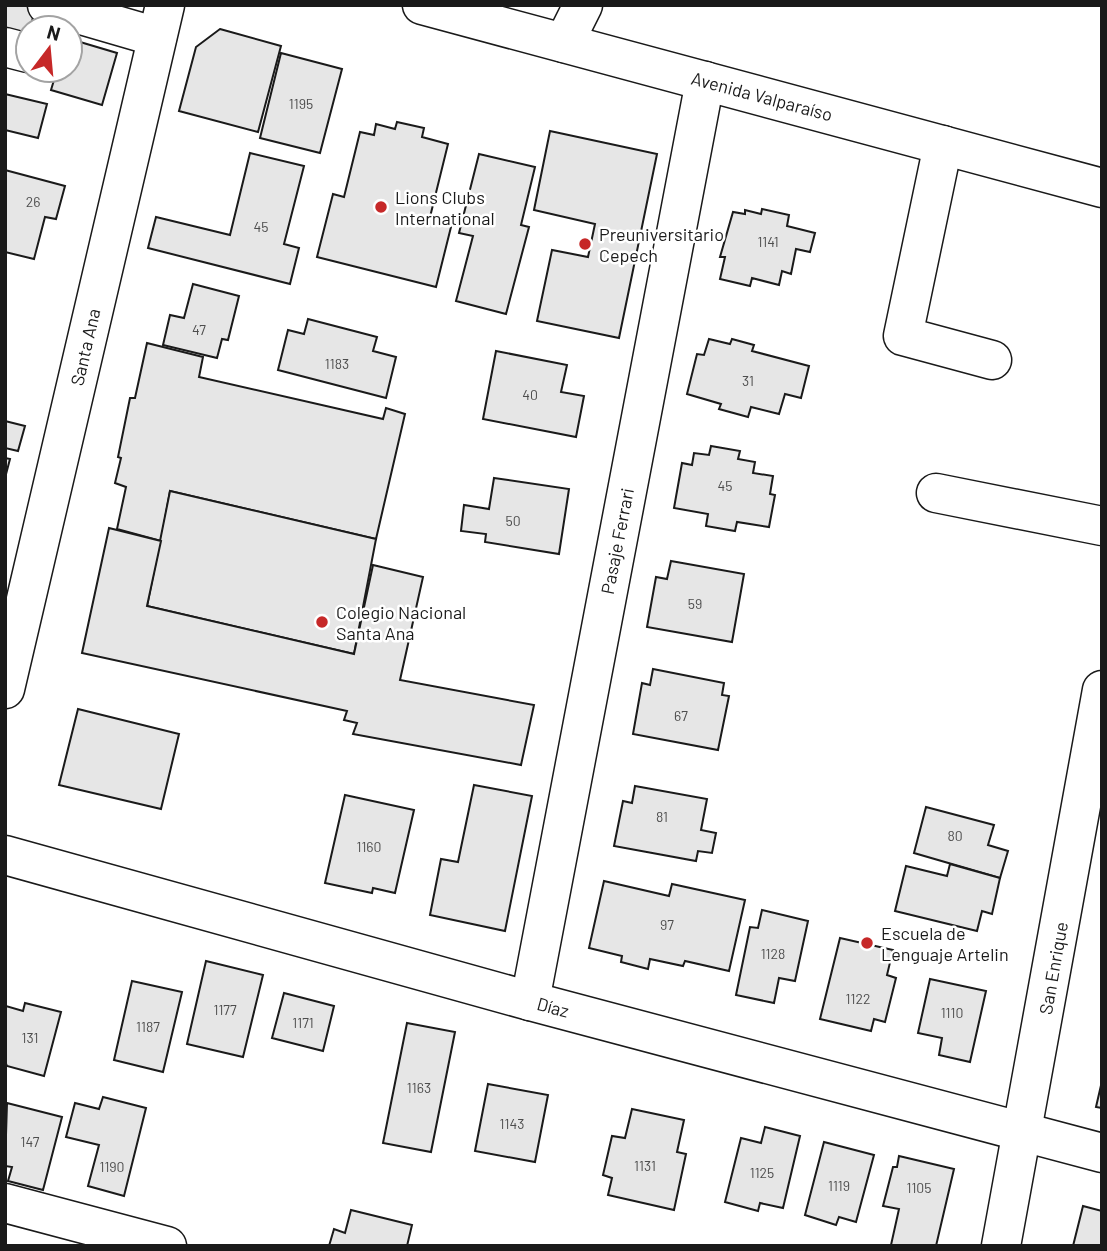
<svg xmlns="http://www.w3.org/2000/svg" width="1107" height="1251" viewBox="0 0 1107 1251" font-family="Barlow,sans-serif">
  <rect width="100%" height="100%" fill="#fff"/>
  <!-- building -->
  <g fill="#e6e6e6" stroke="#1a1a1a" stroke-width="2">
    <path d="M5,5H37L28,34L5,28Z"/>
    <path d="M220,29L281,46L258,132L179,111L196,47Z"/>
    <path d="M70,39L117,53L102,105L51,90L57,70H70Z"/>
    <path d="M281,53L342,69L320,153L260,138Z"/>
    <path d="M5,94L47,104L38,138L5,130Z"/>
    <path d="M397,122L424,128L422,137L448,144L430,217L452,223L436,287L317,257L333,194L344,197L360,132L374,135L376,124L395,129Z"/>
    <path d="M550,131L657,154L619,338L537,321L552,250L588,257L595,224L534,210Z"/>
    <path d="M250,153L304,166L284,244L299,248L290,284L148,248L156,217L230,235Z"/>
    <path d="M479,154L535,167L521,225L529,227L506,314L456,301L473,236L459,233Z"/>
    <path d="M5,170L65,186L56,219L45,217L34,259L5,252Z"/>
    <path d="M762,209L789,215L787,226L815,233L810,252L796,249L791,274L782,271L779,285L752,278L750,286L720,279L725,257H720L733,212L745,214V210L761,214Z"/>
    <path d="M193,284L239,296L228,340L222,339L217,358L163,345L170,315L184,318Z"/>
    <path d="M308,319L377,337L373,351L396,357L386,398L278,370L288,330L304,334Z"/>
    <path d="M709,339L730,344L732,339L754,345L752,351L809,366L801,398L785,394L779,414L751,407L748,417L719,409L721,404L687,394L697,354L704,355Z"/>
    <path d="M147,343L203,357L199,377L383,419L386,408L405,414L376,539L170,491L161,541L117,529L126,487L115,483L121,458L118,457L130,398H135Z"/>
    <path d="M496,351L567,365L561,392L584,396L576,437L483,419Z"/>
    <path d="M5,421L25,426L18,451L5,448Z"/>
    <path d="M711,446L740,451L738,459L755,462L753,473L773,476L770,494L775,495L769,527L737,522L735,531L706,526L708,514L674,508L682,463L692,465L694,453L709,455Z"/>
    <path d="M5,458L10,459L5,478Z"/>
    <path d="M494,478L569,489L559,554L485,542L486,534L461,531L464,505L489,509Z"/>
    <path d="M170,491L376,539L354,654L147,606Z"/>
    <path d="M109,528L161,541L147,606L354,654L373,565L423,577L400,680L534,705L521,765L353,734L357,723L344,720L347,711L82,653Z"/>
    <path d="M671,561L744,574L732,642L647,627L656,577L667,579Z"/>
    <path d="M653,669L724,683L722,695L729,696L718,750L633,734L642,683L650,685Z"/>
    <path d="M78,709L179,734L161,809L59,785Z"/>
    <path d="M474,785L532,796L505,931L430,915L441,859L458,862Z"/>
    <path d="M635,786L707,799L701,830L716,833L712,853L698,851L696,861L614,846L623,801L632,803Z"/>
    <path d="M345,795L414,810L395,893L373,888L372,893L325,883Z"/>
    <path d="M926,807L994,825L988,845L1008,851L1000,878L914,853Z"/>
    <path d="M950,864L1000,878L992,914L982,911L977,931L895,911L906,866L947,876Z"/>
    <path d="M604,881L669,896L672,884L745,900L729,971L685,961L683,966L650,959L648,969L621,962L622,956L589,948Z"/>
    <path d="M762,910L808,921L795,981L779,978L774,1003L736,995L750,927L758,928Z"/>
    <path d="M840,938L893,950L887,975L896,978L885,1022L874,1019L871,1031L820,1019Z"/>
    <path d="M206,961L263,975L243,1057L187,1044Z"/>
    <path d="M930,979L986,991L970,1062L939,1055L942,1038L918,1033Z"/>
    <path d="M132,981L182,992L163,1072L114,1060Z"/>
    <path d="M284,993L334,1006L323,1051L272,1038Z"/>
    <path d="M25,1003L61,1012L44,1076L7,1066L5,1061L6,1006L23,1011Z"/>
    <path d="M407,1023L455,1032L431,1152L383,1143Z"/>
    <path d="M1102,1081V1108L1096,1107Z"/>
    <path d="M488,1084L548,1095L535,1162L475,1151Z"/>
    <path d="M103,1097L146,1108L124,1196L88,1186L99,1145L66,1137L75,1103L99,1109Z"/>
    <path d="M7,1103L62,1117L43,1190L8,1181L12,1167L5,1166Z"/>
    <path d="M632,1109L684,1120L677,1152L686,1154L674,1210L608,1195L612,1178L603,1175L612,1136L625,1138Z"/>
    <path d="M765,1127L800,1136L783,1208L760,1203L758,1211L725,1202L741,1138L761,1143Z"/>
    <path d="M824,1142L874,1155L856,1222L839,1217L836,1225L805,1215Z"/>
    <path d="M899,1156L954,1169L936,1246L891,1245L899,1209L883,1206L893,1167H897Z"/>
    <path d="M1083,1206L1102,1211V1246H1073Z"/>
    <path d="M351,1210L412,1225L407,1246H329L334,1229L345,1233Z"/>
  </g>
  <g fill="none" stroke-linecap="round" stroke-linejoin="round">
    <!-- minor casing -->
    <g stroke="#1a1a1a" stroke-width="41">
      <g id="minor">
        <path d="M47,5L157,37"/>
        <path d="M564,43L583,5"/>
        <path d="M5,47L28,53"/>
        <path d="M943,145L903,336L992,360"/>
        <path d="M936,493L1102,526"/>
        <path d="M5,689L165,5"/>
        <path d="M5,855L530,1001L1102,1153"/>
        <path d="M530,1001L705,81"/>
        <path d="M5,1203L167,1246"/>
        <path d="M1001,1246L1102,690"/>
      </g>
    </g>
    <!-- major casing -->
    <g stroke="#1a1a1a" stroke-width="41">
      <path id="major" d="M422,5L1102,188"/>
    </g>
    <!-- minor -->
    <use href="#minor" stroke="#fff" stroke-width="38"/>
    <!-- major -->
    <use href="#major" stroke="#fff" stroke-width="38"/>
  </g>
  <!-- markers -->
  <g fill="#c62828" stroke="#fff" stroke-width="2.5">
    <circle cx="381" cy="207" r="7"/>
    <circle cx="585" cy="244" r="7"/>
    <circle cx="322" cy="622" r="7"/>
    <circle cx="867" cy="943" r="7"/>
  </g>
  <g text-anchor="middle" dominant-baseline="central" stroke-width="5" stroke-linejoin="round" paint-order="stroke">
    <!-- number labels -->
    <g font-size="14" fill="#4d4d4d">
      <text x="301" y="103">1195</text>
      <text x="33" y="201">26</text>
      <text x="261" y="226">45</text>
      <text x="768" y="241">1141</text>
      <text x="199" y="329">47</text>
      <text x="337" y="363">1183</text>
      <text x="748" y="380">31</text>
      <text x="530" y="394">40</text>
      <text x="725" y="485">45</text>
      <text x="513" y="520">50</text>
      <text x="695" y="603">59</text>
      <text x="681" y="715">67</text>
      <text x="662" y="816">81</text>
      <text x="955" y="835">80</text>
      <text x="369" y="846">1160</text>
      <text x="667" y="924">97</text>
      <text x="773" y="953">1128</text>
      <text x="858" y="998">1122</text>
      <text x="225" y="1009">1177</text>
      <text x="952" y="1012">1110</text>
      <text x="303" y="1022">1171</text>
      <text x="148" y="1026">1187</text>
      <text x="30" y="1037">131</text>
      <text x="419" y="1087">1163</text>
      <text x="512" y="1123">1143</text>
      <text x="30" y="1141">147</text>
      <text x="645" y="1165">1131</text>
      <text x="112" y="1166">1190</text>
      <text x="762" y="1172">1125</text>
      <text x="839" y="1185">1119</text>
      <text x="919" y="1187">1105</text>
    </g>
    <!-- street labels -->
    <g font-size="18" fill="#1a1a1a" stroke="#fff">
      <text transform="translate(762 96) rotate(15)">Avenida Valparaíso</text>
      <text transform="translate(85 347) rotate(-77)">Santa Ana</text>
      <text transform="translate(617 541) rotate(-79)">Pasaje Ferrari</text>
      <text transform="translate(1053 968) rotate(-80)">San Enrique</text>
      <text transform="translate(553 1007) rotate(15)">Díaz</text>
    </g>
    <!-- poi labels -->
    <g font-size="18" fill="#1a1a1a" stroke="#fff" text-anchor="start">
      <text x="395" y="197">Lions Clubs<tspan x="395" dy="21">International</tspan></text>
      <text x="599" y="234">Preuniversitario<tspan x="599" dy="21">Cepech</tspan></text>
      <text x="336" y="612">Colegio Nacional<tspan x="336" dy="21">Santa Ana</tspan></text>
      <text x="881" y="933">Escuela de<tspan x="881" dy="21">Lenguaje Artelin</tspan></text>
    </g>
  </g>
  <!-- border -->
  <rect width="1107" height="1251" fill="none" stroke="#1a1a1a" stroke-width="14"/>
  <!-- north arrow -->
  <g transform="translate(49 49) rotate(16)"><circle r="33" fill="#ffffff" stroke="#a3a3a3" stroke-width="2"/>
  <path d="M0-5L12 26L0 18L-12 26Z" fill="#c62828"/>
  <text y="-10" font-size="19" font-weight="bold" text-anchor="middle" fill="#1a1a1a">N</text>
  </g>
</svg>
